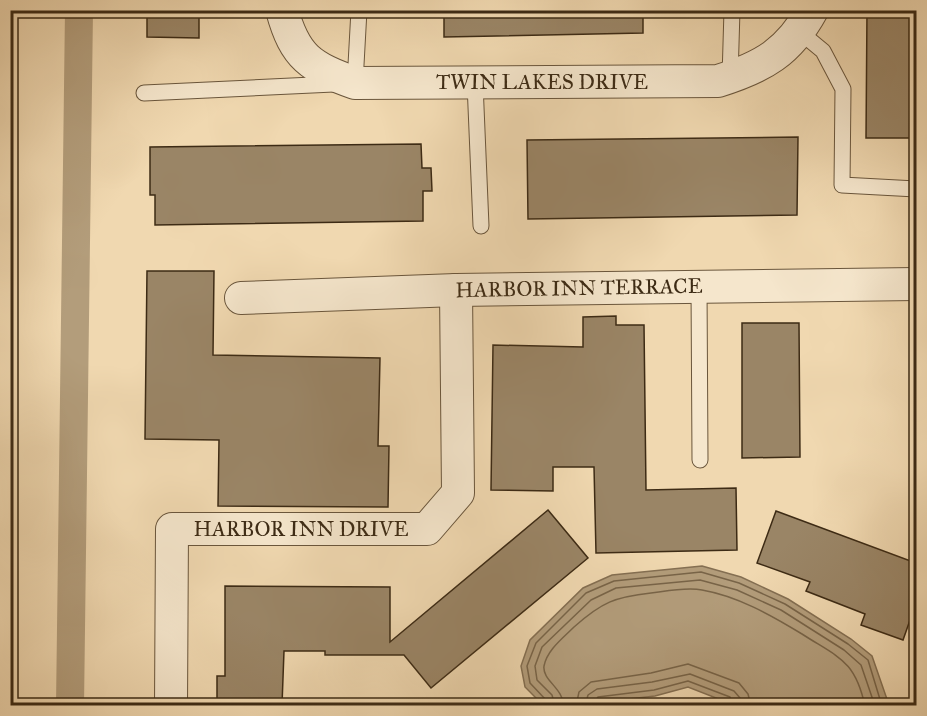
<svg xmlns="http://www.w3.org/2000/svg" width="927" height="716" viewBox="0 0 927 716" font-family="'IM FELL Great Primer',serif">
  <rect width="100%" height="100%" fill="#f0d8b0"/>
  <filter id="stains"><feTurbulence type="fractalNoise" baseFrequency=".00333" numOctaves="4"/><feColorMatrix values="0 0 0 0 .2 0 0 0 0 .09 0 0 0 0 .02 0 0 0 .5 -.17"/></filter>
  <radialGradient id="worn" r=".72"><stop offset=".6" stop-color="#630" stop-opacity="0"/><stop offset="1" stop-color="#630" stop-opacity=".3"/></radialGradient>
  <!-- water -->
  <path fill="#b39d7b" stroke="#846f52" stroke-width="1.5" d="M702,566L741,577L788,599L851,639L872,656L889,705H734L688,687L655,696L576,705L550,706L543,705L525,687L521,666L530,640L583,588L612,575Z"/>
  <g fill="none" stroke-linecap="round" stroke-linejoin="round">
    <!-- shore -->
    <g stroke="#786448" stroke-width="1.5">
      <path d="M547,706L546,700L530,683L527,666L536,643L586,593L614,581L701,572L739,583L785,604L848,644L868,660L882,706"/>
      <path d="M555,706L552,695L537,680L535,666L542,647L591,600L616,588L700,580L737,590L781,610L844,650L861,665L875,706"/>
      <path d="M564,706C563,688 542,680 544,666C547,650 563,638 574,627C602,602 615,597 651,593C667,591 686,587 702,590C737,596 771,615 802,634C839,658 855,660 865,706"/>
      <path d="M576,706L579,692L591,682L651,673L688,664L739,683L748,694L751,706"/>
      <path d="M585,706L588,695L597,689L652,682L690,674L734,691L740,698L742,706"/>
      <path d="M592,706L598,697L654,690L688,681L730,697L734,706"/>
    </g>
    <!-- canal -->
    <path stroke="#b39d7b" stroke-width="28" d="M70,706L79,10"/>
  </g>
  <!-- building -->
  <g fill="#9a8566" stroke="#3d2b15" stroke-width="1.5">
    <path d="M147,10H199V38L147,37Z"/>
    <path d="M444,10H643V33L444,37Z"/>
    <path d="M867,10H916V138H866Z"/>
    <path d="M798,137L797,215L528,219L527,140Z"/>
    <path d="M421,144L422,168H431L432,191H423V221L155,225V195H150V147Z"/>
    <path d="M147,271H214L213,355L380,358L378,446H389L388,507L218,506L219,440L145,439Z"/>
    <path d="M616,316V325H644L646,490L736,488L737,550L596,553L594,467H553V491L491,490L493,345L583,347V317Z"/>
    <path d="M742,323H799L800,457L742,458Z"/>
    <path d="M548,510L588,558L431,688L404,655H325V651H284L282,705H217V676H225V586L390,587V642Z"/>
    <path d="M776,511L916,563V603L903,640L861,625L865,614L806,591L810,582L757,563Z"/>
  </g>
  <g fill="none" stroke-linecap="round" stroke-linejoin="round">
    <!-- service casing -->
    <g stroke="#6a563c" stroke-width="17">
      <g id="service">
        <path d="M800,32L823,51L843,89L842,185L916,189"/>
        <path d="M730,78L732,10"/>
        <path d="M475,83L481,226"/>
        <path d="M144,93L355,83L359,10"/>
        <path d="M699,286L700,460"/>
      </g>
    </g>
    <!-- minor casing -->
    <g stroke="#6a563c" stroke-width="34">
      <g id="minor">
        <path d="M282,10C295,58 311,67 355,83L718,81C763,67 789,52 812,10"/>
        <path d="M241,298L456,290L916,284"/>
        <path d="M171,706L172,529H427L458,493L456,290"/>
      </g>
    </g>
    <!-- service -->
    <use href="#service" stroke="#f5e6cc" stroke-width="15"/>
    <!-- minor -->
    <use href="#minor" stroke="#f5e6cc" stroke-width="32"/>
  </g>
  <g text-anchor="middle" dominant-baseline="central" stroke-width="5" stroke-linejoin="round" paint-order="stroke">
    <!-- street labels -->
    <g font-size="21" fill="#3d2b15" stroke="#f5e6cc">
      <text x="542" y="82">TWIN LAKES DRIVE</text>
      <text transform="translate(579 288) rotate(-1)">HARBOR INN TERRACE</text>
      <text x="301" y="529">HARBOR INN DRIVE</text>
    </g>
  </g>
  <!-- margin -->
  <rect width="927" height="716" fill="none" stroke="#f0d8b0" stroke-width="36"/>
  <rect x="12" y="12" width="903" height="692" fill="none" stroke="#3d2b15" stroke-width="3"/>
  <rect x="18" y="18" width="891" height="680" fill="none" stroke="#3d2b15" stroke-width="1.5"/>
  <rect width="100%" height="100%" filter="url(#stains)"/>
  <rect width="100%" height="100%" fill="url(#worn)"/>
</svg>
